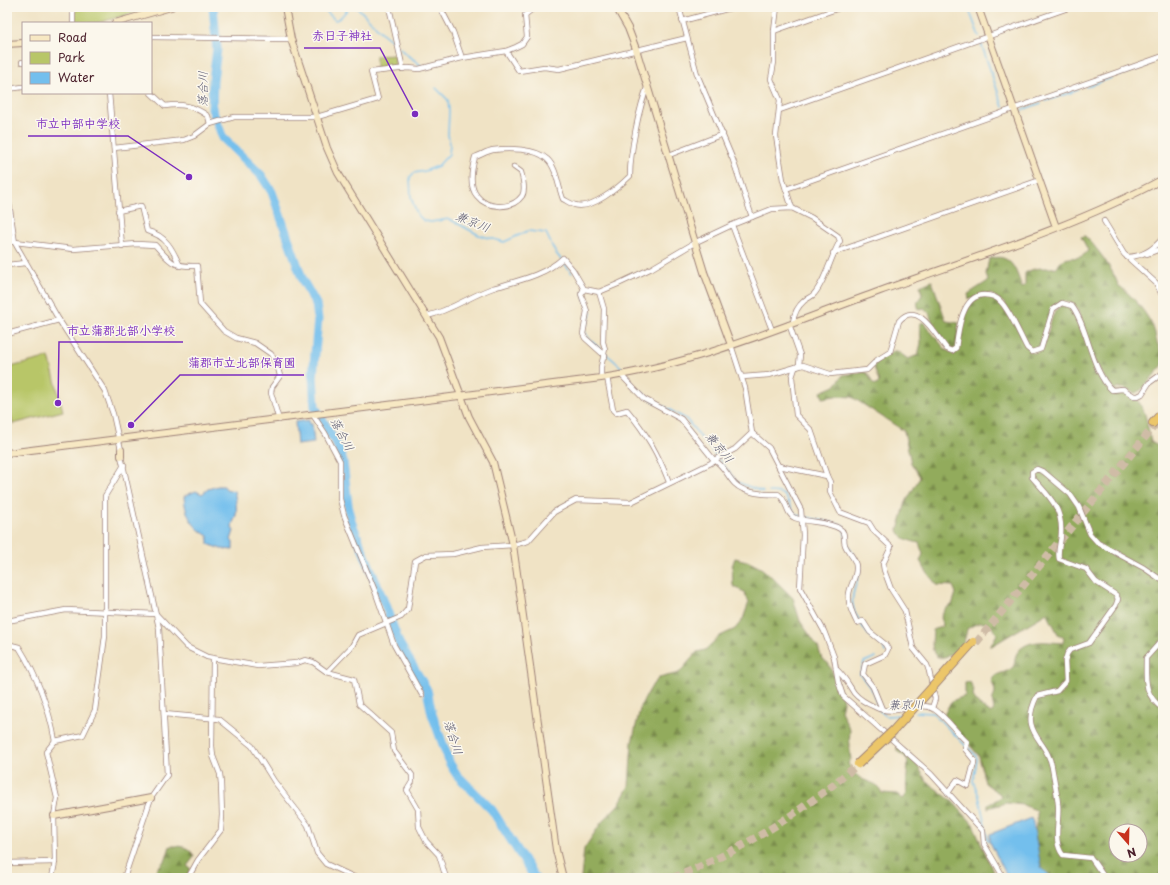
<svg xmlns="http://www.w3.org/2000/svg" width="1170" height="885" viewBox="0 0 1170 885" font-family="'Playpen Sans','Klee One',sans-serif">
  <defs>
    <pattern id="forest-firs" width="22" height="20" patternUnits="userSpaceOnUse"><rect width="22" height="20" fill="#92ab5c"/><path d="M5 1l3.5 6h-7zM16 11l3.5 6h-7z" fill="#798b4c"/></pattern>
  </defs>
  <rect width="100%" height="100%" fill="#fbf7ec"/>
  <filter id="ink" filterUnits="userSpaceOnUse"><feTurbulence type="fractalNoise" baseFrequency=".025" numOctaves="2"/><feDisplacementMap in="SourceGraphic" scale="8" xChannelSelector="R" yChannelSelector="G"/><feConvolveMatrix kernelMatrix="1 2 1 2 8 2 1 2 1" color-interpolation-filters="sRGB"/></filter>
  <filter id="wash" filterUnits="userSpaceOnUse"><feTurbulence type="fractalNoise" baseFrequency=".012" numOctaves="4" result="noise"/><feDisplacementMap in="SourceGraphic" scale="16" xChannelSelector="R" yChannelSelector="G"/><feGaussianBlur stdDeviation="0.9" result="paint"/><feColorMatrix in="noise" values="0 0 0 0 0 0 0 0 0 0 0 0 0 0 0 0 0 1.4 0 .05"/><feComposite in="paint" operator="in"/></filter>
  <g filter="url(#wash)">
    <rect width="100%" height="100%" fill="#f0e3c5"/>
    <!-- forest -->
    <g fill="url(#forest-firs)" stroke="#6e6544" fill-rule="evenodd">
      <path d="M1085,236C1095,245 1115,272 1118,285C1130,293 1150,316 1154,330C1156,334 1155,338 1157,342C1161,353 1163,352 1163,365L1141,390L1135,393L1122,388L1113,389C1094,369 1087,335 1077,309L1073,304L1064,301L1052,308L1040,348L1033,351L1028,347L1004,303L991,294L969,299L968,294L988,281L986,274L989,259C1012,251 1017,273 1022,288L1025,286V273C1039,265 1043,270 1057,267C1067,250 1079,265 1088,250L1081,237Z"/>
      <path d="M932,281L946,321L959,323L955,347L952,349L949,348L930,324L932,322L929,313L924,308L919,309C916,303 918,300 922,295L920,286Z"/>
      <path d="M985,296C1006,301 1020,335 1031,353C1051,355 1045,316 1061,305L1071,306C1084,333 1093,360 1106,387L1111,391C1144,389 1146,417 1151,442L1163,449V878H1052C1037,871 1034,846 1035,832C1035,824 1039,817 1036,810L1023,805L1006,803L988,808V805L1001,797L1000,794L985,783L979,756L944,715L949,705L954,700L965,696V683L970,682L974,690L973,696L978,704L990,713L994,710L992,700C997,692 995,688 991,681C995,672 1005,674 1012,668C1016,664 1014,658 1017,653C1027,638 1047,642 1063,643L1064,638L1058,634L1047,613L990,647L997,634C988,620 981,620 967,629C966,634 965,639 963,644C958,652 936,666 933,650C931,644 933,636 933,630L943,626L941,617L945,609L952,605L956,593L953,586L937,585L928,574L920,561L923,554L919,543C910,541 901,539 898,530L906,502L920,477L911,463L904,431L852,397L835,396L823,398L821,392L835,386L843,375L865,372L868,374L873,384L877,385L879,382L874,367L877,361L894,351H897L908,359L918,355L921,343L920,324L923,322L946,350L952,353L968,307L972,301ZM1116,831H1140V855H1116Z"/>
      <path d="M735,558L747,561L761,568L772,577L793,598L800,621L818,647L822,659L828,663L834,675L842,696L843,702L841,711L850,730L849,747L851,759L848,764C852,769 856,776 862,779C870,783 877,782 882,793L897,794L903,799L907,794C905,784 909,764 907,759C904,755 900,754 897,751V747L905,750L914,759L926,781L952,801L973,824L996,878H581L584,849L601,823L619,804L629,786L632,742L641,705L653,684L659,678L679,673L697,652L705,650L720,636L735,629L743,619L749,602L744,592L733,586L732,566Z"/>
      <path d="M170,846C181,846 190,846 194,857L187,866L191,869L186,878H149L166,859Z"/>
    </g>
    <!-- park -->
    <g fill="#b8c668" stroke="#81724a">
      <path d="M75,7H156L97,23H75Z"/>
      <path d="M395,55V68L376,69V56Z"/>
      <path d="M49,357L63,411L13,424L7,402V368Z"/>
    </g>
    <!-- water -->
    <g fill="#73bfed" stroke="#5e6f8c">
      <path d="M309,420V424H312L314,443L297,445L295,422Z"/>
      <path d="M218,486H224L226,489L234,491C236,498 237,508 236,515C235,520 232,522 232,528L234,531L231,540L233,542V550L221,549L208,544V536C192,527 185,514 184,496L196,491L202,494L208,489Z"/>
      <path d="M1032,818L1041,867L1052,878H1008L990,842V834Z"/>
    </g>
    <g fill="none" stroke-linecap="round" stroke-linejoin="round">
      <!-- stream -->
      <g stroke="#73bfed" stroke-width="1.5">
        <path d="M322,7L335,20C343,19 344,10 351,7"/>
        <path d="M355,7L359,9L382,33L396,44"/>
        <path d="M968,7L979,36"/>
        <path d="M981,43L1003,107"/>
        <path d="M400,48C406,57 415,58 422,67"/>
        <path d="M1157,61L1163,60"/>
        <path d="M1120,75L1148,65"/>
        <path d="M1086,87L1111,78"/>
        <path d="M436,88L448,100L449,111L448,135L450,144L449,154L438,166L425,171L414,173L410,177L411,197L417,214L424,221L431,222L449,219L479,235L504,242L528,231L546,233L555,252L572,273"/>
        <path d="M1046,101L1078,90"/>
        <path d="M1022,110L1041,103"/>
        <path d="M583,292L591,313L586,326"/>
        <path d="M585,331C588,344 617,359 625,372"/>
        <path d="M627,376L631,383"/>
        <path d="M636,388L654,401L686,419L737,482L763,492"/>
        <path d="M769,492C791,491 785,502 796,515L843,525L848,546L860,565C859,587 844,597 859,620"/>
        <path d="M861,624L868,634L884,647L885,652"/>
        <path d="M876,657L864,662L860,674L872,690L878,707"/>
        <path d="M879,710L886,716L903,715"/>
        <path d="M915,712L933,713L975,755L977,759L973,781L979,796L988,841"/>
      </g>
      <!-- river -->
      <path stroke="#73bfed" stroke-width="9" d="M213,7L217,49L213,80L212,109L223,138L261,175L272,192L303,281L316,304L318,319L313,376L315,407L338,447L343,462L349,513L353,526L384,602L399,643L427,690L432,714L450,764L457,775L492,810L535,878"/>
    </g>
  </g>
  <g filter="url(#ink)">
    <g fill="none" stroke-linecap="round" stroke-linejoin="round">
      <!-- highway-tunnel -->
      <g stroke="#cfbca6" stroke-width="8" stroke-dasharray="8 4" stroke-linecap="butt">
        <path d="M976,643L1155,425"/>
        <path d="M673,878C741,851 801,813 857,765"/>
      </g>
      <!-- street casing -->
      <g stroke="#9d8178" stroke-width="6">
        <g id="street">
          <path d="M73,7V23"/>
          <path d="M389,7L403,69"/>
          <path d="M440,7L453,32L462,58"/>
          <path d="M679,7L697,74L733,160L752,217"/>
          <path d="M777,7L774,31V62L771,79L780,100L776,136L783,180L792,208"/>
          <path d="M682,21L734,7"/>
          <path d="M774,31L842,7"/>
          <path d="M151,37L291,39"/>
          <path d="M506,51L519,71L544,67L559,69L687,38"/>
          <path d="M22,62H23"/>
          <path d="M7,89L23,87"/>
          <path d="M109,93L122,246"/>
          <path d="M151,93L165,106C182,103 194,106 208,116L210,124"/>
          <path d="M780,110L1071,7"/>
          <path d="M114,148L184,140L194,136L210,124L234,117H317L378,99L371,72L408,68L419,69L462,58L506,51L516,47L522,44L527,37L525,15L535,7"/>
          <path d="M669,155L723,134"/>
          <path d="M514,167L521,172C523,179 526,190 522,196C512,210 487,209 477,196C468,186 472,168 475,157C481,155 487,151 493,150C507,148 536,148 547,159C557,168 558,187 563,199C567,201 571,204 575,205C592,210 619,187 630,176C630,152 639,107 648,85"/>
          <path d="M7,168L9,203L15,243L59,320L105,391L113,414L121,450"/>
          <path d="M786,189L1163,56"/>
          <path d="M118,211L141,206L147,231C166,235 173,250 180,266"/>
          <path d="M1104,221L1124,254L1156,283L1163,297"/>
          <path d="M732,225L772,330"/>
          <path d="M7,241L73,249L137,244L155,245C171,262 172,267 197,266L200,304L224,331L236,338L255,343L271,354L277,364L280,376L272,387L271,393L279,420"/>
          <path d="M833,253L1040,180"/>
          <path d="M1147,254L1163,248"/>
          <path d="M1127,257C1142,257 1154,249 1163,238"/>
          <path d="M7,265L26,263"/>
          <path d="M584,289L581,294L587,311L583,334L585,338L605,356"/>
          <path d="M599,292L604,309L603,342L605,349L601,367V378"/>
          <path d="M427,316C452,310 470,296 493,288C516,281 544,276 563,258L573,270L584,289L599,292L618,284L652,268L696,242L732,225L772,209L792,208L812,218L838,236L840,241C831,256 825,282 814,294C812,297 807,298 804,301C797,307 794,314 793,322"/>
          <path d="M789,324L800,355L799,365L795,368L792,377L796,415L811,430L827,476"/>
          <path d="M7,334L59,320"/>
          <path d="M731,345L745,388L752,433L769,448L801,510L803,535L800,588L824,631L834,657L838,681L843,696L931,774L983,831L984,844L1004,878"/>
          <path d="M621,375L644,399L681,419L714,460C724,465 727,476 735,484C744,493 765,495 778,494C787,499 786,515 795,518C809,523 828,521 840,529C846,532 843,540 845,545C848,553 856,558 856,567C857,577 850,585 849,594C847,603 853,615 857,623L863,621L870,632L885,644L888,649L885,655L865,664L863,674L873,687L882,709"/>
          <path d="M607,377L613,410L616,413L627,410C647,434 658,454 669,482"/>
          <path d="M743,377L769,375L803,365L830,374L867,370L877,360L890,352L899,321C918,299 936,336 947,349L952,351L956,348C958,331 962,295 984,295C991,295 997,297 1001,302C1011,313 1020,335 1027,348L1032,352L1041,349L1053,309L1062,303L1072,306C1088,327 1091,371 1112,390L1123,389L1134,396H1138L1142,394L1149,383L1163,373"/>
          <path d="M313,415L325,433L340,461V499L344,515L375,591L394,645L422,695"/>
          <path d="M121,456L159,628L167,775L151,798L124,878"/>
          <path d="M779,466L827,476L830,482V492L840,512L869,523L874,531L891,547L883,564L884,570L891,589L905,611L913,648L927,665L929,671L935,699L932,708"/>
          <path d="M7,621L66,610L156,614L187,647L207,657L258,666L297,663L305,660L313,662L327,672L354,679L359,704L391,733L394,751L412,775V782L407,790L418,809L419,827L426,841L439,855L446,878"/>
          <path d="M1163,639L1146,658C1146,680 1143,694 1163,709"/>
          <path d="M7,644L19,647C37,676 49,708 55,741"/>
          <path d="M836,669C845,677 848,684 854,693C859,699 868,704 875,707C896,718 918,699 934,709C945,716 957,733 967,742L965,749L974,760V763L968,786L957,780L948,793"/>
          <path d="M327,672L352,646L358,635L401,617L408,609L415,561L426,555L453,554L482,547L513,545L528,541L554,512L576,500L631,502L711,463L714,460L735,449L752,433"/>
          <path d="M164,714L219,719L252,746L274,781L308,825L317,853L326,864L356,878"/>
          <path d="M7,863L55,862"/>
          <path d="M52,878L55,862L54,816L57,798L46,752L55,741L83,735L95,710L105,636V496L124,465"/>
          <path d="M188,878L198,860L221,830L222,815L221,784L220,774L213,756L212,746L213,659"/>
          <path d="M1105,878L1091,858L1063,855C1052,842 1060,820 1058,804C1057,792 1054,779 1052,767C1047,738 1018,734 1037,696L1057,691L1066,681L1065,661L1067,654L1070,650L1089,643L1116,605L1118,599L1116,595L1096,582L1086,569L1059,559C1057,550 1061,543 1061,534C1063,507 1048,496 1032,477V472L1037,469L1044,472L1070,494L1079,507L1090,534L1098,543L1144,568L1163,581"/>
        </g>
      </g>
      <!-- secondary casing -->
      <g stroke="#9d8178" stroke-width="8">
        <g id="secondary">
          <path d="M285,7L291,39L327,148L338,173L439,337L469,417L493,462L513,545L556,850L563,878"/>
          <path d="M616,7L628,28L636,49L704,272L731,345"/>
          <path d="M978,7L1056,227"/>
          <path d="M115,23L171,7"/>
          <path d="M7,44L23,43"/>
          <path d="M121,450V456"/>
          <path d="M7,453L601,378C697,364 789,324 880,291C975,257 1074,227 1163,179"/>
          <path d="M54,816L151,798"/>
        </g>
      </g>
      <!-- highway casing -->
      <g stroke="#9d8178" stroke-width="10">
        <path id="highway" d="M1153,423L1163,412"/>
      </g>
      <!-- street -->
      <use href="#street" stroke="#fff" stroke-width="4.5"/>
      <!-- secondary -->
      <use href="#secondary" stroke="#f7e8c3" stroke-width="6"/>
      <!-- highway -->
      <use href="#highway" stroke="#ecc669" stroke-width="8"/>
      <!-- highway-bridge casing -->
      <g stroke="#9d8178" stroke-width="10" stroke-linecap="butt">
        <path id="highway-bridge" d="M858,764L893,731L973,642"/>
      </g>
      <!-- highway-bridge -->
      <use href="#highway-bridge" stroke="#ecc669" stroke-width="8"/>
    </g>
  </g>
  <g text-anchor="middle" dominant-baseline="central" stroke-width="3" stroke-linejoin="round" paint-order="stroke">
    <!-- water labels -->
    <g font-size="12" font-style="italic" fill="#58576f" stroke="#fbf7ec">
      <text transform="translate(202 89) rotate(-89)">落合川</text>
      <text transform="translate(473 221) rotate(22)">兼京川</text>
      <text transform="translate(343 434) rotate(63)">落合川</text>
      <text transform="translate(720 447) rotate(51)">兼京川</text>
      <text transform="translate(906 704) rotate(-1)">兼京川</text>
      <text transform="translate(454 737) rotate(73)">落合川</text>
    </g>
  </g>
  <!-- callouts -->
  <path fill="none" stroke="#7b2cbf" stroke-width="1.5" d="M415 114L380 48H304M189 177L128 136H28M58 403L59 342H183M131 425L180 375H304"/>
  <g fill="#7b2cbf" stroke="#fbf7ec" stroke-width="1.5">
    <circle cx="415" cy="114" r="4"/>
    <circle cx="189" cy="177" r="4"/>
    <circle cx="58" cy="403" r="4"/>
    <circle cx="131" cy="425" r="4"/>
  </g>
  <g font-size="12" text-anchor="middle" font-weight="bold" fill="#7b2cbf" stroke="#fbf7ec" stroke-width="3" stroke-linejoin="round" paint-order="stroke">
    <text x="342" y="40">赤日子神社</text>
    <text x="78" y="128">市立中部中学校</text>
    <text x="121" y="335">市立蒲郡北部小学校</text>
    <text x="242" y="367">蒲郡市立北部保育園</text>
  </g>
  <!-- margin -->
  <rect width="1170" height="885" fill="none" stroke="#fbf7ec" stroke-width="24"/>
  <!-- legend -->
  <rect x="22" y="22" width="130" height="72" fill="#fbf7ec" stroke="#b4a19f"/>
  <rect x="30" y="35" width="20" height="6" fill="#f7e8c3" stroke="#b4a19f"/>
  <text x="58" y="42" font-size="12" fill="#4a1f2b">Road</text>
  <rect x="30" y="52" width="20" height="12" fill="#b8c668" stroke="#b4a19f"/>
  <text x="58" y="62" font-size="12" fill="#4a1f2b">Park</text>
  <rect x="30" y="72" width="20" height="12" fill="#73bfed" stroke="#b4a19f"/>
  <text x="58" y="82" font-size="12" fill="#4a1f2b">Water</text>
  <!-- north arrow -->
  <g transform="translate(1128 843) rotate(160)"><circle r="19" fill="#fbf7ec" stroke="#b4a19f"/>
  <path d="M0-3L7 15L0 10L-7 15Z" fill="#c8321e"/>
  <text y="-6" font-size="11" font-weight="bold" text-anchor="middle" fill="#4a1f2b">N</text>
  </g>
</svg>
